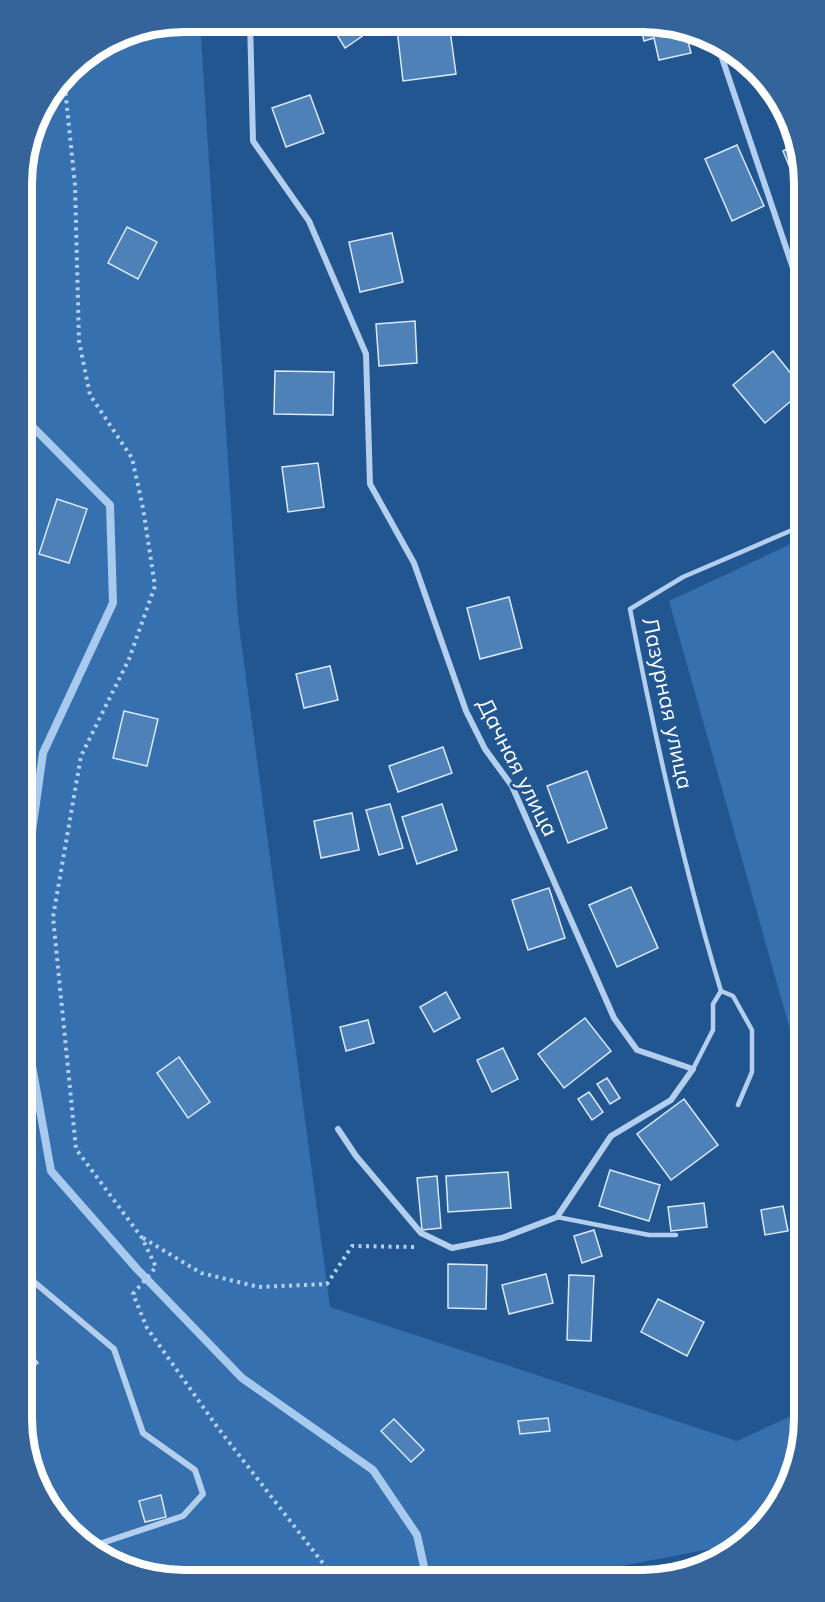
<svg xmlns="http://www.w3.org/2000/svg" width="825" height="1602" viewBox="0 0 825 1602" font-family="Mulish,sans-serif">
  <rect width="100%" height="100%" fill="#225691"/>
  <!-- green -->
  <g fill="#3670ae">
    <path d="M184,21H200L238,618L330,1307L737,1441L804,1410V1429L770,1518L731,1545L543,1581L162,1580L77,1541L30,1470L21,1418L22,163L38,112L76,62L122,33Z"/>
    <path d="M804,538V1079L669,601Z"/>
  </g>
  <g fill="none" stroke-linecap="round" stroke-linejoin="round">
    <!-- stream -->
    <g stroke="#a8caee" stroke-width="8">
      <path d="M22,903L43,753L113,603L110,505L26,420L22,409"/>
      <path d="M22,947L29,1049L51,1171L137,1269L242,1378L373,1470L417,1535L427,1580"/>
    </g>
  </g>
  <!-- building -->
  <g fill="#4f81b9" stroke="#d9e9f9" stroke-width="1.5">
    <path d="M329,22H370L374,28L345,48Z"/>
    <path d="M449,23L456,74L403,81L397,29Z"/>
    <path d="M640,24H673L685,30L691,53L659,60L654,38L644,41Z"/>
    <path d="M310,95L324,133L286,147L272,108Z"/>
    <path d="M798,144L804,184V202L783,151Z"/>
    <path d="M737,145L764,206L732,221L705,159Z"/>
    <path d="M127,227L157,242L138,279L108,263Z"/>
    <path d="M392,233L403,282L360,292L349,242Z"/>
    <path d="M415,321L417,363L379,366L376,324Z"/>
    <path d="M773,351L804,390L765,423L733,385Z"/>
    <path d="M275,371L334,372L333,415L274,414Z"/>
    <path d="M318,463L324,507L288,512L282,467Z"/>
    <path d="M57,499L87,509L69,563L39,554Z"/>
    <path d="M509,597L522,648L480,659L467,608Z"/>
    <path d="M330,666L338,700L304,708L296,674Z"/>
    <path d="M124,711L158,719L147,766L113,758Z"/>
    <path d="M443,747L452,773L398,792L389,766Z"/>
    <path d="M587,771L607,828L568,843L547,786Z"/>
    <path d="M390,804L403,848L379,855L366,810Z"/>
    <path d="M442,804L457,850L417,864L402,817Z"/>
    <path d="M352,813L359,850L321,858L314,821Z"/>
    <path d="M631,887L658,948L617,967L589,905Z"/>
    <path d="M549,888L565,938L528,950L512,900Z"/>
    <path d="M446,992L460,1018L434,1032L420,1007Z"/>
    <path d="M585,1018L611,1051L564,1088L538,1054Z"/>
    <path d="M368,1020L374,1043L346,1051L340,1027Z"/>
    <path d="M503,1048L518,1079L492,1092L477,1060Z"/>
    <path d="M179,1057L210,1102L188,1118L157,1073Z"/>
    <path d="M607,1078L620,1098L610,1104L597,1084Z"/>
    <path d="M589,1092L603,1112L592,1120L578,1099Z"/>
    <path d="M684,1099L718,1145L671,1180L637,1134Z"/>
    <path d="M610,1170L660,1185L649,1221L599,1206Z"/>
    <path d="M508,1172L511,1208L448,1212L446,1176Z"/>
    <path d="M437,1176L441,1228L422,1230L417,1178Z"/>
    <path d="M704,1203L707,1227L671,1231L668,1207Z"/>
    <path d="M783,1206L788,1231L765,1235L761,1210Z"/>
    <path d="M594,1230L602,1256L582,1263L574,1236Z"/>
    <path d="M448,1264L487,1265L486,1309L448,1308Z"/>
    <path d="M546,1274L553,1303L509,1314L502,1285Z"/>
    <path d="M569,1275L594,1276L591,1341L567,1340Z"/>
    <path d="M658,1299L704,1322L687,1356L641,1332Z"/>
    <path d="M21,1342L38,1363L21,1377Z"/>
    <path d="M548,1418L550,1431L520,1434L518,1421Z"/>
    <path d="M394,1419L424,1450L411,1462L381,1431Z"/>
    <path d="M161,1495L166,1517L145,1522L139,1501Z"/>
  </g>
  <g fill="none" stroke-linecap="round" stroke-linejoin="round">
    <!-- path -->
    <g stroke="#b4cfed" stroke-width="4" stroke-dasharray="3 4.5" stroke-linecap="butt">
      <path d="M64,78L75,185L79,341L90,395L132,458L143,508L155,586L129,659L81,756L53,917L76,1149L142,1238L156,1267L133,1294L147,1328L218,1428L336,1580"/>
      <path d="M143,1238L201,1273L259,1287L327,1284L352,1246L415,1247"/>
    </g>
    <!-- service -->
    <g stroke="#b4cfed" stroke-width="4.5">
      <path d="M721,991C683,866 655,738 630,609L683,577L804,525"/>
      <path d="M693,1069L713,1030V1004L721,991L733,996L752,1030V1072L738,1105"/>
      <path d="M557,1217L649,1235H676"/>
    </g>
    <!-- minor -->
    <g stroke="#b4cfed" stroke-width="6">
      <path d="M250,21L253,141L309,221L366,354L370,484L414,563L466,711L485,749L512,786L614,1018L637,1050L693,1069L671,1100L611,1136L557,1217L502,1238L452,1248L421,1233L356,1156L338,1129"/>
      <path d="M718,46L804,301"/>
      <path d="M21,1271L114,1349L143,1433L195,1470L203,1494L183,1516L90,1547"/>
    </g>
  </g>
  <g text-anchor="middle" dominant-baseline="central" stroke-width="6" stroke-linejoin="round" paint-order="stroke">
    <!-- street labels -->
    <g font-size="22" fill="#fff" stroke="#225691">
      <text transform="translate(668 703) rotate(78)">Лазурная улица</text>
      <text transform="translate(518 767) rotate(63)">Дачная улица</text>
    </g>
  </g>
  <!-- crop -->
  <path d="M0 0H825V1602H0ZM184 32H642A152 152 0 0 1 794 184V1418A152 152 0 0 1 642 1570H184A152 152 0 0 1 32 1418V184A152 152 0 0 1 184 32Z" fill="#34649a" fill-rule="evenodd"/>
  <path fill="none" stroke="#fff" stroke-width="8" d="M184 32H642A152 152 0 0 1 794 184V1418A152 152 0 0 1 642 1570H184A152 152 0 0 1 32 1418V184A152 152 0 0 1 184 32Z"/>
</svg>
